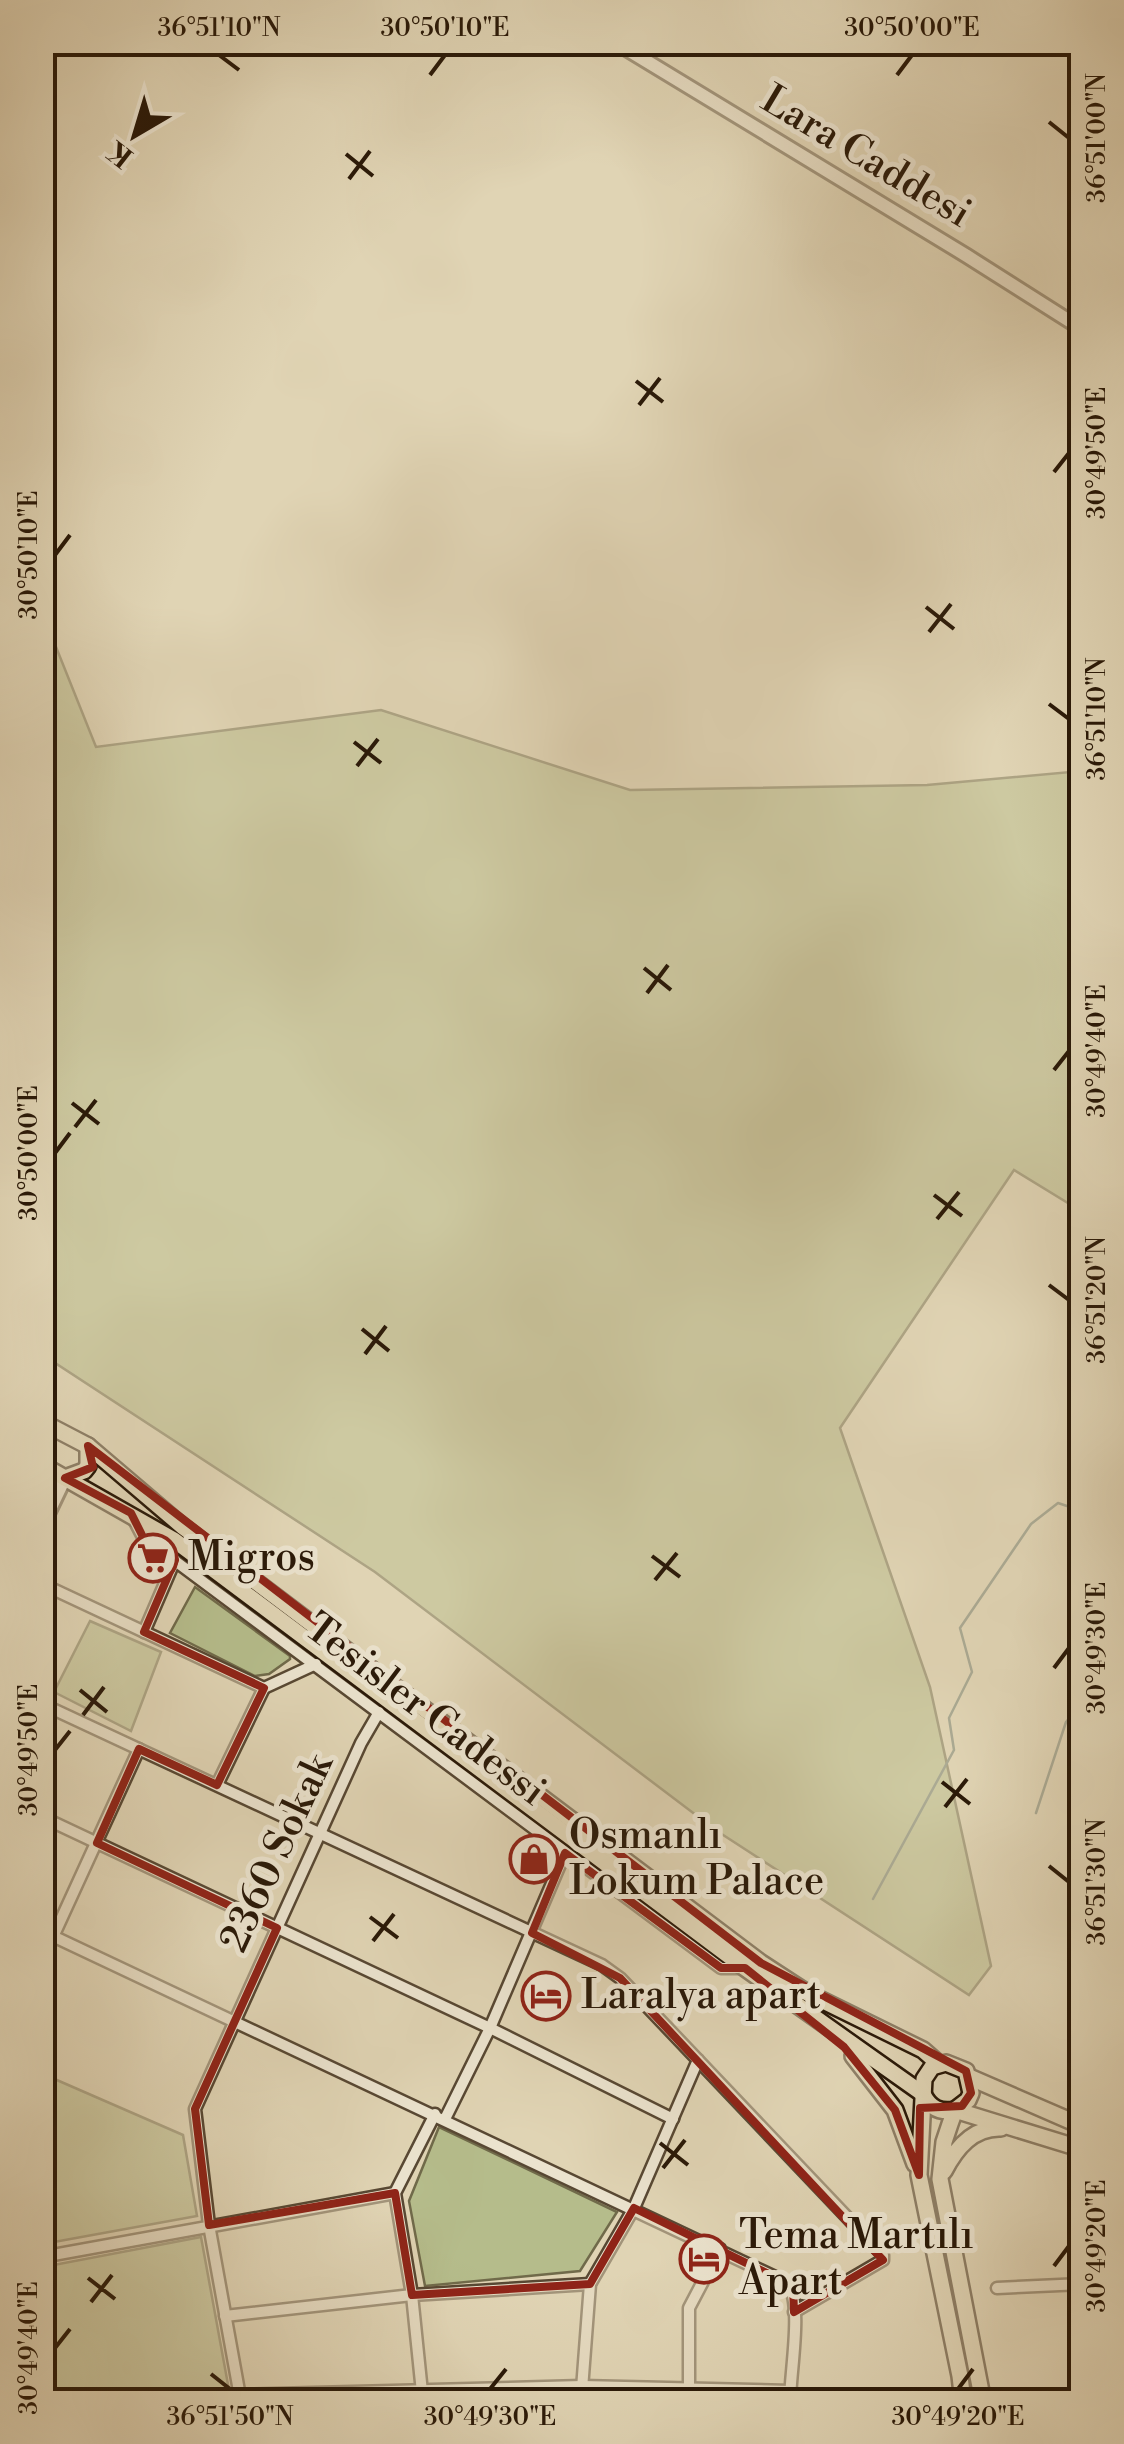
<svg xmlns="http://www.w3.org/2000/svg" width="1124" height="2444" viewBox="0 0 1124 2444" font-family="'Libre Bodoni',serif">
  <rect width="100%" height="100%" fill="#e0d4b4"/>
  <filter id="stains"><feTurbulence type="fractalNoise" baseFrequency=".002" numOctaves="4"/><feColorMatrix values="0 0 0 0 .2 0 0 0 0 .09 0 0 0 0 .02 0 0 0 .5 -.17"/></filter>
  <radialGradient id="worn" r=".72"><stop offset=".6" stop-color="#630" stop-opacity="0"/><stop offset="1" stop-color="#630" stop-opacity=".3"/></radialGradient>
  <!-- green -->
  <g fill="#b5bc8b" stroke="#706a4a" stroke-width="2.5">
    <path d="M42,612L96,747L381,710L630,790L927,785L1081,771V1211L1014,1170L840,1428L930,1687L991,1966L969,1995L717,1831L375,1572L43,1355Z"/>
    <path d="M195,1587L290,1656V1659L269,1674L255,1676L170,1633Z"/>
    <path d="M90,1621L161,1652L131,1731L54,1692Z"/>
    <path d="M43,2074L183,2135L197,2216L43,2244Z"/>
    <path d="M439,2127L617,2212L580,2271L425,2286L409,2201Z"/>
    <path d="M201,2237L231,2401L43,2402V2267Z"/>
  </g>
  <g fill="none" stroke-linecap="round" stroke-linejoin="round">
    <!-- stream -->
    <g stroke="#6a786c" stroke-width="2.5">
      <path d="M1036,1813L1066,1722L1082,1703"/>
      <path d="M873,1899L954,1750L949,1718L972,1672L960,1628L1031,1524L1058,1503L1082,1511"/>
    </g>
    <!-- minor casing -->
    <g stroke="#584833" stroke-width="15">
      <g id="minor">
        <path d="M133,1518L143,1537L721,1968H745"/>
        <path d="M42,1584L264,1688L316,1664"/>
        <path d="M144,1632L175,1560"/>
        <path d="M42,1704L602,1965L620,1978L883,2255V2260L794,2312"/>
        <path d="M217,1785L264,1688"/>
        <path d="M42,1817L490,2028L673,2119"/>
        <path d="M42,1931L788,2283C803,2306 790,2372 790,2402"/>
        <path d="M42,1961L139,1749"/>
        <path d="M445,2119L490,2028L565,1853"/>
        <path d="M42,2257L395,2193"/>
        <path d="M997,2288L1082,2284"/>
        <path d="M225,2316L412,2295L590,2284"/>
        <path d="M689,2387V2308L720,2249"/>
        <path d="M212,2402L239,2395L582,2386L790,2391"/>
        <path d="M241,2402L209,2225L195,2109L361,1743L379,1712"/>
        <path d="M423,2402L412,2295L395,2193L435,2114"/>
        <path d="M581,2402L590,2284L634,2208L698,2060"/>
      </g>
    </g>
    <!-- tertiary casing -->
    <g stroke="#584833" stroke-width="18">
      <g id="tertiary">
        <path d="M615,42L967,256L1082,329"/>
        <path d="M42,1526L65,1478"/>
      </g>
    </g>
    <!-- primary casing -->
    <g stroke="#2a1908" stroke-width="20">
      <g id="primary">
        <path d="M42,1422L88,1446L183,1527L761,1963L807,1993L923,2050L939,2064"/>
        <path d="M42,1465L174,1540L745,1968L923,2094C930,2108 940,2113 955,2110L1082,2149"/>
        <path d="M65,1478L84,1471L88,1466V1446"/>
        <path d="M853,2056L895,2110L915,2164"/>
        <path d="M969,2077L1082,2126"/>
        <path d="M944,2171C956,2148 973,2127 1001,2128"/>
        <path d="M963,2402L960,2376L919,2175L924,2079L932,2067L946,2063L966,2071L971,2093L968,2100L955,2110L950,2124L944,2142L940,2179L983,2402"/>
      </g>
    </g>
    <!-- minor -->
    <use href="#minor" stroke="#ebe3ce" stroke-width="10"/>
    <!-- tertiary -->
    <use href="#tertiary" stroke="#ebe3ce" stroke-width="12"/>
    <!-- primary -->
    <use href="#primary" stroke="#e0d4b4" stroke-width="15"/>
  </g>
  <!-- marked area -->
  <path d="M0 0H1124V2444H0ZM88,1446L761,1963L966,2071L971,2093L962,2106L920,2108L919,2175L895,2110L844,2047L745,1968H721L565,1853L532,1933L620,1978L883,2260L794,2312L793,2286L634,2208L590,2284L412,2295L395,2193L209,2225L195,2109L277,1928L97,1843L139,1749L217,1785L264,1688L144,1632L175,1560L143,1537L131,1513L65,1478L93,1467Z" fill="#e0d4b4" fill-opacity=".55" fill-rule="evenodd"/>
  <path fill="none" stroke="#8f2418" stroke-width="8" stroke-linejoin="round" d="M88,1446L761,1963L966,2071L971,2093L962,2106L920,2108L919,2175L895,2110L844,2047L745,1968H721L565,1853L532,1933L620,1978L883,2260L794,2312L793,2286L634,2208L590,2284L412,2295L395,2193L209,2225L195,2109L277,1928L97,1843L139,1749L217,1785L264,1688L144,1632L175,1560L143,1537L131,1513L65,1478L93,1467Z"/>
  <!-- ticks -->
  <path fill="none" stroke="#2a1908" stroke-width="4" d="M219,55L239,70M430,75L445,55M897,75L912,55M1049,122L1069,138M346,154L373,176M349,179L370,151M636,381L663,402M639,405L660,378M1054,472L1069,453M55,555L70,535M926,607L954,629M929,632L951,604M1049,704L1069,719M354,742L381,763M357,766L378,739M644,968L671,990M647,993L668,965M1054,1070L1069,1051M72,1103L99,1124M75,1127L96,1100M55,1153L70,1133M934,1195L962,1216M937,1219L959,1192M1049,1285L1069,1300M362,1329L389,1351M365,1354L386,1326M652,1556L680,1577M655,1580L677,1553M1054,1668L1069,1648M80,1690L107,1712M83,1715L104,1687M55,1750L70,1731M942,1782L970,1804M945,1807L967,1779M1049,1866L1069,1882M370,1917L398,1938M373,1941L394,1914M660,2143L688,2165M663,2168L685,2140M1054,2266L1069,2246M88,2278L115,2299M91,2302L112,2275M55,2348L70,2329M211,2374L230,2389M490,2389L506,2369M958,2389L973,2369"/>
  <!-- icons -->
  <defs>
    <g id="supermarket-ring" transform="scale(2.5)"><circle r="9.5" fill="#ebe3ce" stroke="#8f2418" stroke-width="1.5"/><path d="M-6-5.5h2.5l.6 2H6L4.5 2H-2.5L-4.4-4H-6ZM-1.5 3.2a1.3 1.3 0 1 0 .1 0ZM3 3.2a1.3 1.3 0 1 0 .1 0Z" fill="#8f2418"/></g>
    <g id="shop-ring" transform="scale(2.5)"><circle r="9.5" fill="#ebe3ce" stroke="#8f2418" stroke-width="1.5"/><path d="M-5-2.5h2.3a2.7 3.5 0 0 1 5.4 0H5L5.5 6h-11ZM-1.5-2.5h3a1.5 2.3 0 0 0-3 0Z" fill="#8f2418"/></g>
    <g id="hotel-ring" transform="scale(2.5)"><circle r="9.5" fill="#ebe3ce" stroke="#8f2418" stroke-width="1.5"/><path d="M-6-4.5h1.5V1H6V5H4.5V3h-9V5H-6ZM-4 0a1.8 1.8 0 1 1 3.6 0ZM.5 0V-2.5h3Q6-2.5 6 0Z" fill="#8f2418"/></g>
  </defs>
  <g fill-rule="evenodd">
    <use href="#supermarket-ring" x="153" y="1558"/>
    <use href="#shop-ring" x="534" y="1859"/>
    <use href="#hotel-ring" x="546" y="1996"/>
    <use href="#hotel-ring" x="704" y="2259"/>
  </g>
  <g text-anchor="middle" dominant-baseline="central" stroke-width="10" stroke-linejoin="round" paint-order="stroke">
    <!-- street labels -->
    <g font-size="40" fill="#2a1908" stroke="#ebe3ce">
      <text transform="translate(866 157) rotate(31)">Lara Caddesi</text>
      <text transform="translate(425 1710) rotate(37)">Tesisler Cadessi</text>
      <text transform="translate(277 1853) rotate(-65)">2360 Sokak</text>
    </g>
    <!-- poi labels -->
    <g font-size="40" fill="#2a1908" stroke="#ebe3ce" text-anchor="start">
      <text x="188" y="1558">Migros</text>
      <text x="569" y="1836">Osmanlı<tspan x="569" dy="46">Lokum Palace</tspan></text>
      <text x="581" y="1996">Laralya apart</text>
      <text x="739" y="2236">Tema Martılı<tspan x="739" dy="46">Apart</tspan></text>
    </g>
  </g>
  <!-- margin -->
  <rect width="1124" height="2444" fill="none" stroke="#e0d4b4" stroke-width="110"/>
  <!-- north arrow -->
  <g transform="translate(135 135) rotate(218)" stroke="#ebe3ce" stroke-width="8" paint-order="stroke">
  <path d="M0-8L18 38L0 25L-18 38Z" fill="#2a1908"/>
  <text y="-15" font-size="28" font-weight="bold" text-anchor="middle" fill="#2a1908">K</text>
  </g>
  <rect x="55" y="55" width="1014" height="2334" fill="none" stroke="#2a1908" stroke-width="4"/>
  <g font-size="25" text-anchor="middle" fill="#2a1908">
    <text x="219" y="36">36°51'10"N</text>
    <text x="445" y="36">30°50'10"E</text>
    <text x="912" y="36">30°50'00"E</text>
    <text transform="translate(1096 138) rotate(-90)" y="9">36°51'00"N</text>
    <text transform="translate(1096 453) rotate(-90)" y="9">30°49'50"E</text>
    <text transform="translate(28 555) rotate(-90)" y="9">30°50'10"E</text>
    <text transform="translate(1096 719) rotate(-90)" y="9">36°51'10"N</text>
    <text transform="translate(1096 1051) rotate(-90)" y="9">30°49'40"E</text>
    <text transform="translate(28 1153) rotate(-90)" y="9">30°50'00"E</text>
    <text transform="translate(1096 1300) rotate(-90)" y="9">36°51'20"N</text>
    <text transform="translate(1096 1648) rotate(-90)" y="9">30°49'30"E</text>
    <text transform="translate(28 1750) rotate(-90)" y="9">30°49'50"E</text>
    <text transform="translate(1096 1882) rotate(-90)" y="9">36°51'30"N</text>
    <text transform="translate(1096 2246) rotate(-90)" y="9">30°49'20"E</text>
    <text transform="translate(28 2348) rotate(-90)" y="9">30°49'40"E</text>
    <text x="230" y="2425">36°51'50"N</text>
    <text x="490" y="2425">30°49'30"E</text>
    <text x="958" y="2425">30°49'20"E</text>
  </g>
  <rect width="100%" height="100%" filter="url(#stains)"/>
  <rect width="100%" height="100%" fill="url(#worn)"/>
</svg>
